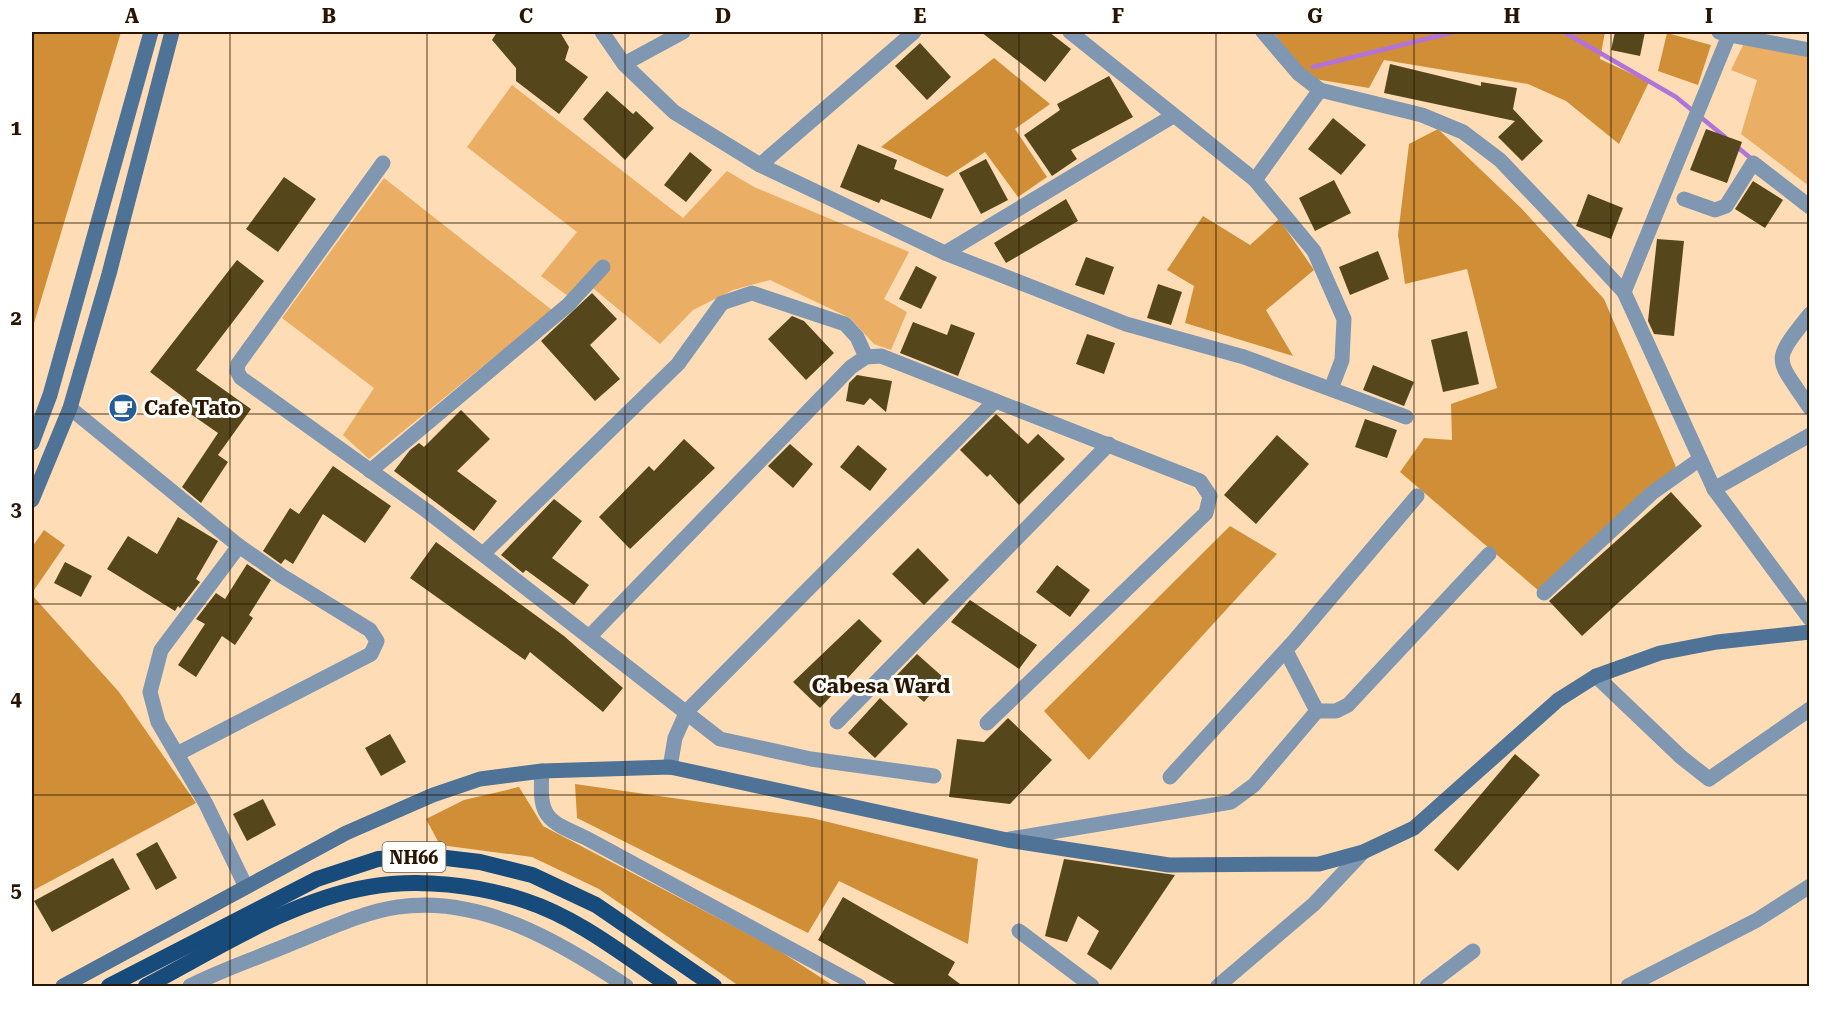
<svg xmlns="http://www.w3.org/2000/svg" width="1841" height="1018" viewBox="0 0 1841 1018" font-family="'Roboto Serif',serif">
  <rect width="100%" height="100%" fill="#feddb6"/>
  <!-- green -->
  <g fill="#eaae64">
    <path d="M1745,41L1809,56V186L1741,134L1757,80L1731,70Z"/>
    <path d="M512,85L683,218L727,171L754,187L909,252L884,299L907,312L891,350L874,344L850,318L770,280L733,290L693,310L660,344L593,288L576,302L541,276L577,232L467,147Z"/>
    <path d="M384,178L552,310L369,459L343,435L374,388L282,318Z"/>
  </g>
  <!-- forest -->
  <g fill="#d08f36">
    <path d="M32,32H121L32,330Z"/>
    <path d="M1273,32H1605L1600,59L1649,82L1619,144L1566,101L1528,84L1384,60L1369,88L1309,78Z"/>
    <path d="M1667,33L1711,45L1698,85L1658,71Z"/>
    <path d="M994,58L1050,104L1015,129L1047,177L1018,197L985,152L947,177L881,147Z"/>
    <path d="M1438,129L1522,209L1604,299L1676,467L1539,591L1400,472L1424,438L1452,440L1451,404L1497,388L1467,269L1405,284L1398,235L1409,144Z"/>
    <path d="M1203,216L1250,245L1279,219L1314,270L1266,310L1293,356L1185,323L1194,286L1167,270Z"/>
    <path d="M1230,526L1277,554L1089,760L1044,711Z"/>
    <path d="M44,530L65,545L32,593V547Z"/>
    <path d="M32,595L119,692L196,803L32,891Z"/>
    <path d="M575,784L812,818L978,859L968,944L839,881L808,933L577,818Z"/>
    <path d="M519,787L543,826L775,948L834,986H739L599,889L532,857L440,845L426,819L464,800Z"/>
  </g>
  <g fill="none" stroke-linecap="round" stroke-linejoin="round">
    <!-- stream -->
    <g stroke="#b172d9" stroke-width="4.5">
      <path d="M1564,32L1676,97L1725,137"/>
      <path d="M1313,67L1454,32"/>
      <path d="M1736,146L1753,160"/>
    </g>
  </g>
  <!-- building -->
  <g fill="#55471b">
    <path d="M497,32H560L569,47L565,60L588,77L559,114L516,81V68L492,40Z"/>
    <path d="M981,32H1049L1071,49L1045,82Z"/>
    <path d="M1615,32H1645L1640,56L1611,50Z"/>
    <path d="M920,43L951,77L927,100L895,66Z"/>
    <path d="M1390,64L1481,86V82L1517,88L1513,109L1543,141L1522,161L1498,137L1515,121L1384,93Z"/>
    <path d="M1109,76L1133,117L1071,150L1077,159L1052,176L1024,135L1060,110L1057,104Z"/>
    <path d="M607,91L633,114L636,111L654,128L625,160L583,119Z"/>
    <path d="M1333,118L1366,145L1341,175L1308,149Z"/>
    <path d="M1706,129L1742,142L1727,183L1690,170Z"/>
    <path d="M858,144L897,160L894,169L944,189L931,219L881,199L879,203L840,187Z"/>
    <path d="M690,152L712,170L686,202L664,185Z"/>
    <path d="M986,159L1008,200L981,214L959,173Z"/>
    <path d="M284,177L316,199L278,252L246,229Z"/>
    <path d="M1334,180L1351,213L1315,231L1299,198Z"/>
    <path d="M1753,181L1783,200L1765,228L1735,209Z"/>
    <path d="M1588,194L1623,208L1611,239L1576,226Z"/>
    <path d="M1066,199L1078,221L1006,263L994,243Z"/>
    <path d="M1657,239L1684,241L1674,336L1654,334L1648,321Z"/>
    <path d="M1378,251L1389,279L1350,295L1339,267Z"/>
    <path d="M1086,257L1114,267L1104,295L1075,285Z"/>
    <path d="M237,260L264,281L196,370L251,409L218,455L228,462L201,503L182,487L218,433L182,408L187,400L150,372Z"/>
    <path d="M916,266L937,277L921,309L899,299Z"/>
    <path d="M1158,284L1182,292L1171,325L1147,318Z"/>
    <path d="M592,293L617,319L590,345L620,379L595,401L541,341Z"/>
    <path d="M792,316L804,321L834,353L806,380L768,339Z"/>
    <path d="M913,322L947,335L951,324L975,333L958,376L900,353Z"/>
    <path d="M1467,331L1479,384L1443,392L1431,340Z"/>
    <path d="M1087,334L1115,343L1104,374L1076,364Z"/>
    <path d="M1373,365L1414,382L1404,406L1363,390Z"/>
    <path d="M857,375L892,381L886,412L870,398L864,405L846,401L849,383Z"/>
    <path d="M461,410L490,439L457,471L497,501L474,531L394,471L410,450L419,443L424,447Z"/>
    <path d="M996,414L1028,444L1038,434L1065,459L1019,505L990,474L987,477L960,450Z"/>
    <path d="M1365,419L1397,430L1387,458L1355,447Z"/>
    <path d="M1277,435L1309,464L1256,524L1224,495Z"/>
    <path d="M684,439L715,468L630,549L599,517L649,466L654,471Z"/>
    <path d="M790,444L813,464L793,488L768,466Z"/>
    <path d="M858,445L887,469L870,491L840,467Z"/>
    <path d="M333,466L391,506L365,543L323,514L293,564L285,559L281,564L263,551L290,508L299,514Z"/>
    <path d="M1671,492L1702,526L1582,636L1549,601Z"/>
    <path d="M554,499L582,521L552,558L589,585L574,605L526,570L523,573L501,555Z"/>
    <path d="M178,517L218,541L196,579L200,582L180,608L178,606L175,611L107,569L128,536L157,554Z"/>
    <path d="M436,542L564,636L623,688L603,712L530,652L525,660L410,578Z"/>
    <path d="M918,548L949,580L924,605L892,574Z"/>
    <path d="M65,562L92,576L81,597L54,583Z"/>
    <path d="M247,564L271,580L249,615L253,618L235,645L222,636L196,677L178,665L205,624L196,619L216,593L225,599Z"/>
    <path d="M1057,565L1090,590L1070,617L1036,592Z"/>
    <path d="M970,600L1037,645L1019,669L951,622Z"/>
    <path d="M859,619L882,641L820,708L793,682Z"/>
    <path d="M917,654L944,678L924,702L895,677Z"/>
    <path d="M880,698L908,724L875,758L848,733Z"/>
    <path d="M1008,718L1052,760L1010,804L949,797L957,739L984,742Z"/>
    <path d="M390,734L406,762L381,776L365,748Z"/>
    <path d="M1515,754L1540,775L1458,871L1434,850Z"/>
    <path d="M263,799L276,825L247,841L233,814Z"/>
    <path d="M157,842L177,878L156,890L136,854Z"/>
    <path d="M113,858L130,889L52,932L34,901Z"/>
    <path d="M1064,859L1175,875L1111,970L1087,954L1099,931L1078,916L1067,942L1045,936Z"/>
    <path d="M843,897L955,962L948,975L964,987H900L818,940Z"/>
  </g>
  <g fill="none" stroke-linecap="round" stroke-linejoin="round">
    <!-- minor -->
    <g stroke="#8097b1" stroke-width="15">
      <path d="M602,32L624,64L674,112L760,165L945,253L1126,324L1244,357L1406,417"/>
      <path d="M1070,32L1255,180L1314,251L1344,319L1342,360L1331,389"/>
      <path d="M1729,35L1810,50"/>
      <path d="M624,64L683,32"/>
      <path d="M383,163L238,364L237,371L241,378L427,511L720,739L811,759L934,776"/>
      <path d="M760,165L914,32"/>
      <path d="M1255,180L1320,90"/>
      <path d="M1684,199L1715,210L1726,206L1753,163L1810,207"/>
      <path d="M945,253L1173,116"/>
      <path d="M1624,292L1729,35L1719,32"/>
      <path d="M1810,314C1770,364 1776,357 1810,408"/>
      <path d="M370,471L568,305L603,267"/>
      <path d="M1714,489L1810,435"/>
      <path d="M483,554L678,364L722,303L752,293L845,324L857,337L866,357"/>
      <path d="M1544,593L1652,493L1700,459"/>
      <path d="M590,636L851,367L866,357L881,356L1200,481L1210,496L1206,513L987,723"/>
      <path d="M1596,676L1681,757L1709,779L1810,709"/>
      <path d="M1317,711H1336L1348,705L1489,554"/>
      <path d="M837,722L1109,444"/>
      <path d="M177,754L371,654L377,641L370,630L282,576L239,546"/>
      <path d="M670,767L675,738L687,711L995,401"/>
      <path d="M542,771C539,817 545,820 586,838L859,986"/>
      <path d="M1170,777L1294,641L1417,496"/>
      <path d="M1010,839L1231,802L1254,785L1317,711L1286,651"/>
      <path d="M1019,931L1092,986"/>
      <path d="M1218,986L1314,904L1363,852"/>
      <path d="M1427,986L1473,951"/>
      <path d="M1628,986L1757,920L1810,886"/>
    </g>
    <!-- tertiary -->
    <g stroke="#8097b1" stroke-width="15">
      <path d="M1263,32L1298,73L1320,90L1422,115L1463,132L1500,160L1561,224L1624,292L1714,489L1810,619"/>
      <path d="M70,408L239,546L161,650L150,692L158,722L206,804L246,887"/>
      <path d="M190,986C223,969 260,957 295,942C328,929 363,912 398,907C481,895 560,942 626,986"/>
    </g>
    <!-- secondary -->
    <g stroke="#4f7297" stroke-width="15">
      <path d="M32,443L50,395L151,32"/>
      <path d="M32,500L70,408L109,274L172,32"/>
      <path d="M63,986L346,833L433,795L480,779L542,771L670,767L1007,840L1169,865L1319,864L1363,852L1414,828L1558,700L1596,676L1660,653L1717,642L1810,632"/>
    </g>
    <!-- trunk -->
    <g stroke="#164b7b" stroke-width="16">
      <path d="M109,986L317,879L378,859L429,856L480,862L532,875L596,905L714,986"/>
      <path d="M146,986C215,950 291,900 369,887C419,878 478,885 526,901C578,918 625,956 670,986"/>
    </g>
  </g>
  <!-- grid -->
  <path fill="none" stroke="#2a1600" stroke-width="1.5" stroke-opacity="0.55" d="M230,32V986M427,32V986M625,32V986M822,32V986M1019,32V986M1216,32V986M1414,32V986M1611,32V986M32,223H1810M32,414H1810M32,604H1810M32,795H1810"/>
  <!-- icons -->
  <defs>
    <g id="cafe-disc" transform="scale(1.5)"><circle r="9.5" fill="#255e96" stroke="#fff"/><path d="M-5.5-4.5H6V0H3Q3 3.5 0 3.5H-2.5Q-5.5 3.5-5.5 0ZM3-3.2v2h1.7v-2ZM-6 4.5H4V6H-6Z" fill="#fff"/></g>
  </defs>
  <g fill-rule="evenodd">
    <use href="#cafe-disc" x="123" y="408"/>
  </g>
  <g text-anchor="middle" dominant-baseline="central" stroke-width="6" stroke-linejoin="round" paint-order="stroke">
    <!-- shield labels -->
    <rect fill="#fff" stroke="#6a5c4c" stroke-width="1.5" x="382.5" y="842" width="63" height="30" rx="4.5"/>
    <g font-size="18" font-weight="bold" fill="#2a1600">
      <text x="414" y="857">NH66</text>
    </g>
    <!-- poi labels -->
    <g font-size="20" font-weight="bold" fill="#2a1600" stroke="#fff" text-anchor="start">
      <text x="144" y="408">Cafe Tato</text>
    </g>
    <!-- neighbourhood labels -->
    <g font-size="21" font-weight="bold" fill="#2a1600" stroke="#fff">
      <text x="881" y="686">Cabesa Ward</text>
    </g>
  </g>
  <!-- border -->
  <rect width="1841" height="1018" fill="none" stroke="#ffffff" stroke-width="66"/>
  <rect x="33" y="33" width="1775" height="952" fill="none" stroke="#2a1600" stroke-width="2"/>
  <g font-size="20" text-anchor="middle" font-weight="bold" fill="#2a1600">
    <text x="132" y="23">A</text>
    <text x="329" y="23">B</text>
    <text x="526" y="23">C</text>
    <text x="723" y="23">D</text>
    <text x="920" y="23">E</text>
    <text x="1118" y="23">F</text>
    <text x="1315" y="23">G</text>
    <text x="1512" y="23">H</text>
    <text x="1709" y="23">I</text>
    <text x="16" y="135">1</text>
    <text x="16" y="325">2</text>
    <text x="16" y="516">3</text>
    <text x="16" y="706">4</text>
    <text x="16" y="897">5</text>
  </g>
</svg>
